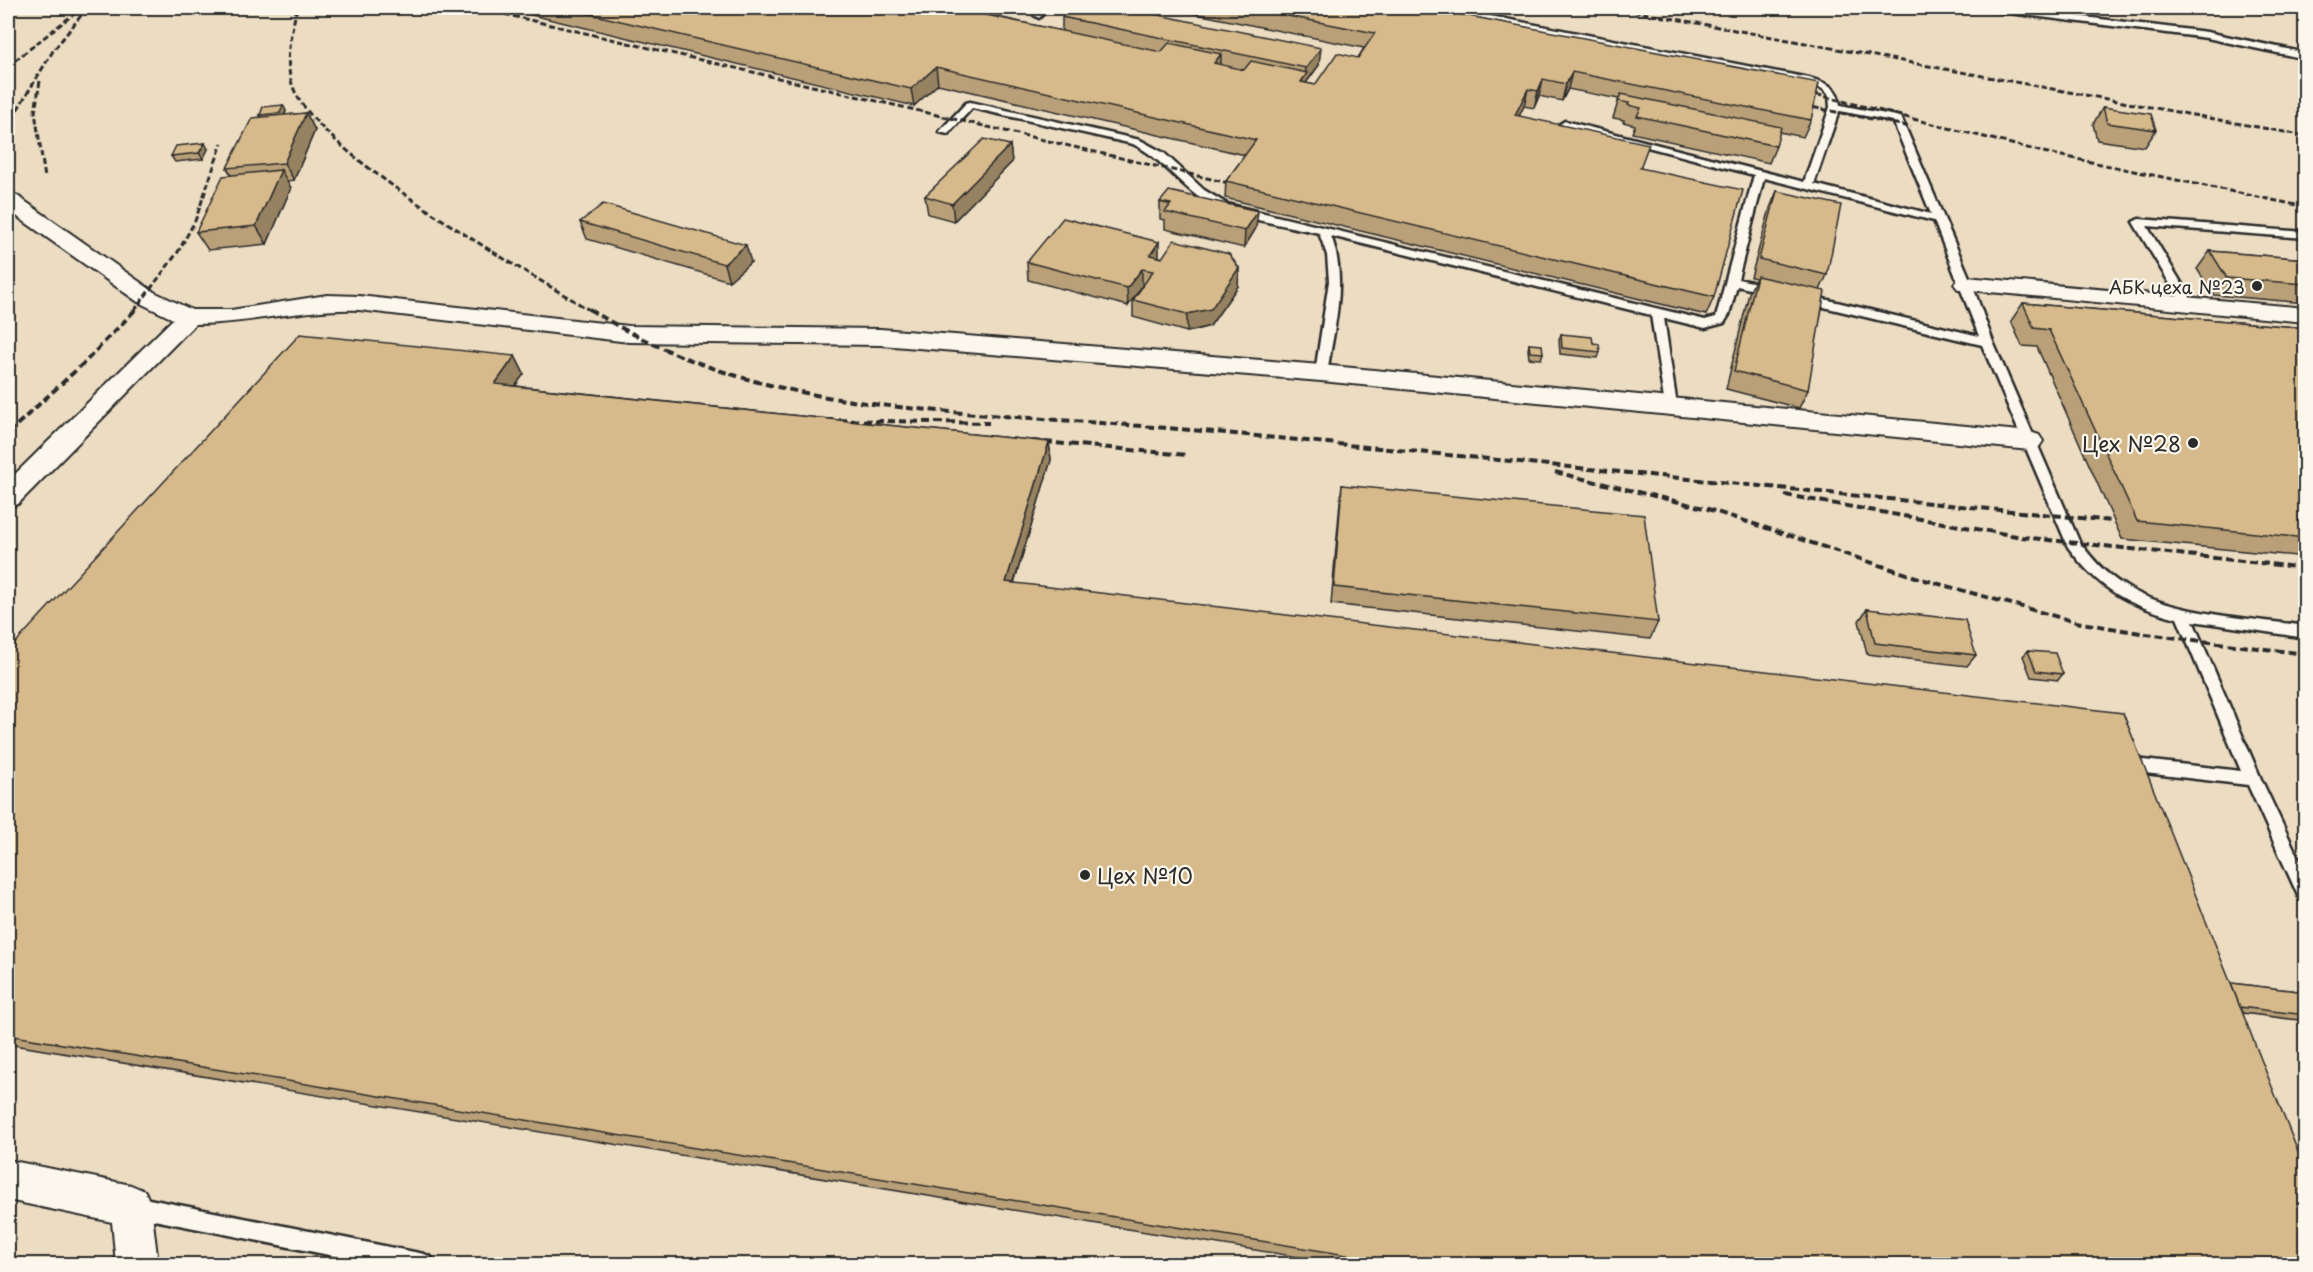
<svg xmlns="http://www.w3.org/2000/svg" width="2313" height="1272" viewBox="0 0 2313 1272" font-family="'Playpen Sans',sans-serif">
  <rect width="100%" height="100%" fill="#f4ebd9"/>
  <filter id="ink" filterUnits="userSpaceOnUse"><feTurbulence type="fractalNoise" baseFrequency=".0167" numOctaves="2"/><feDisplacementMap in="SourceGraphic" scale="12" xChannelSelector="R" yChannelSelector="G"/><feConvolveMatrix kernelMatrix="1 2 1 2 8 2 1 2 1" color-interpolation-filters="sRGB"/></filter>
  <g filter="url(#ink)">
    <!-- built -->
    <rect fill="#ebdcc2" x="8" y="8" width="2297" height="1256"/>
    <g fill="none" stroke-linecap="round" stroke-linejoin="round">
      <!-- lane casing -->
      <g stroke="#2b2b2b" stroke-width="5">
        <g id="lane">
          <path d="M1040,8H1049L1039,18L1034,15Z"/>
          <path d="M1433,8H1449L1809,78C1826,83 1838,86 1840,105L1901,117L1972,284L1993,342L2079,541C2092,559 2106,575 2125,586C2171,615 2251,618 2306,626V638L2193,621L2261,779L2306,874V902L2300,900L2248,785L2119,770L2117,765L2119,760L2125,758L2241,771L2177,618C2127,605 2099,589 2068,547L1982,345L1803,302L1797,298L1803,294L1979,336L1934,221L1764,178L1738,279L1775,287L1777,290L1771,294L1737,286L1729,315L1724,323L1705,328L1664,318L1677,406L1671,410L1665,406L1651,315L1331,236C1348,280 1334,328 1327,373L1325,376H1317L1315,373L1329,281L1327,255L1319,233C1290,226 1230,217 1206,202C1179,185 1162,158 1133,144L972,108L948,134L939,132L966,103L970,102L1140,140L1164,153L1204,190L1227,204L1705,320L1716,317L1754,175L1560,124L1565,121L1804,182L1830,107L1829,95L1823,89L1807,83ZM1839,111L1893,121L1931,214L1814,184Z"/>
          <path d="M1988,8H2010L2207,32L2306,53V59L2207,38L1993,11Z"/>
          <path d="M2139,219L2306,232V238L2147,226L2194,304L2188,308L2182,304L2133,222Z"/>
          <path d="M134,1196L424,1254L431,1257L434,1264H374L134,1216L127,1213L124,1206L127,1199Z"/>
        </g>
      </g>
      <!-- street casing -->
      <g stroke="#2b2b2b" stroke-width="4">
        <g id="street">
          <path d="M8,193L16,195L154,292L192,310H231L327,295L359,296L629,326L881,329L1321,365L2030,432L2039,435L2043,441L2039,447L2030,450L1321,381L881,345L629,342L359,310C303,308 251,324 195,324L18,504L8,507V481L173,319L138,302L8,210Z"/>
          <path d="M1966,277L2306,308V322L1958,289L1954,284L1958,279Z"/>
          <path d="M8,1160L131,1185L145,1191L151,1205L158,1264H116L112,1222L8,1200Z"/>
        </g>
      </g>
      <!-- lane -->
      <use href="#lane" fill="#fbf7ec" fill-rule="evenodd"/>
      <!-- street -->
      <use href="#street" fill="#fbf7ec" fill-rule="evenodd"/>
      <!-- rail-far1 -->
      <g stroke="#2b2b2b" stroke-width="3" stroke-dasharray="6 3" stroke-linecap="butt">
        <path d="M297,8C291,34 284,58 292,84C312,152 526,271 591,311"/>
        <path d="M478,8L1241,186"/>
        <path d="M1616,8L2306,136"/>
        <path d="M8,66L75,13"/>
        <path d="M40,81L35,112L45,178"/>
        <path d="M1799,90L2043,152L2306,207"/>
        <path d="M1796,104L1911,127"/>
        <path d="M8,125L53,51L87,8"/>
        <path d="M134,311L178,252L195,221L222,143"/>
      </g>
      <!-- rail -->
      <g stroke="#2b2b2b" stroke-width="4" stroke-dasharray="8 4" stroke-linecap="butt">
        <path d="M589,309C723,392 850,405 1003,416C1084,422 1165,427 1246,435C1542,464 1837,494 2132,523"/>
        <path d="M827,420L989,423"/>
        <path d="M8,433L86,361L136,309"/>
        <path d="M1033,441L1187,455"/>
        <path d="M1555,472L1708,509L1925,580L2076,622L2146,634L2306,654"/>
        <path d="M1785,495L2022,537L2306,568"/>
      </g>
    </g>
    <!-- wall -->
    <g fill="#b9a078" stroke="#2b2b2b" stroke-width="1.5">
      <path d="M121,8H198H197L125,14Z"/>
      <path d="M502,8H1006V10L998,17L1062,31V17L1319,65L1306,83L1315,85L1358,58L1364,48L1167,8H1427L1811,120L1803,137L1779,132L1776,146L1769,163L1632,133L1635,125L1623,122L1624,120L1613,118L1619,99L1568,89L1562,101L1539,96L1534,108L1524,106L1519,116L1641,168L1714,297L1706,315L1225,198L1226,181L1245,155L938,84L914,106Z"/>
      <path d="M283,105L286,111L285,115L306,113L315,130L294,180L287,181L291,188L267,244L208,250L196,232L231,175L227,168L261,117L260,115Z"/>
      <path d="M2103,107L2156,130L2145,147L2097,140L2093,124Z"/>
      <path d="M1010,145L1012,162L954,221L928,214L925,196Z"/>
      <path d="M208,149L203,159L175,162L171,156Z"/>
      <path d="M1777,191L1827,275L1820,290L1808,390L1799,408L1726,389L1749,293L1756,278L1751,277L1770,208Z"/>
      <path d="M1160,202L1256,228L1244,248L1165,229V220L1160,219Z"/>
      <path d="M580,222L751,262L729,281L587,239Z"/>
      <path d="M2210,251L2306,259V303L2214,295L2197,269Z"/>
      <path d="M1159,257L1239,268L1238,286L1210,326L1187,332L1133,317V300L1142,286L1128,306L1028,280L1027,262Z"/>
      <path d="M2023,303L2306,328V557L2122,539L2037,347L2022,346L2011,321Z"/>
      <path d="M1561,334L1593,343L1600,352L1598,358L1560,354L1559,340Z"/>
      <path d="M1529,344L1543,353L1541,359L1529,358L1528,350Z"/>
      <path d="M515,356L524,374L515,386L1049,442L1051,460L1014,583L2231,983L2306,992V1021L2242,1013L2306,1264H1340L8,1044V651Z"/>
      <path d="M1342,485L1658,622L1650,639L1331,604L1340,502Z"/>
      <path d="M1867,609L1976,655L1967,666L1867,654L1859,621Z"/>
      <path d="M2028,651L2063,674L2058,680L2031,677L2023,656Z"/>
    </g>
    <!-- shaded-wall -->
    <g fill="#968261" stroke="#2b2b2b" stroke-width="1.5">
      <path d="M989,8H1006V10L984,30L982,14Z"/>
      <path d="M1321,48L1319,65L1306,83L1301,82L1305,76L1306,68Z"/>
      <path d="M1221,54V71L1214,63Z"/>
      <path d="M936,67L938,84L914,106L911,89Z"/>
      <path d="M1572,72L1568,89L1562,101L1566,84Z"/>
      <path d="M1543,79L1539,96L1534,108L1538,91Z"/>
      <path d="M1528,89L1524,106L1511,132L1515,115Z"/>
      <path d="M283,105L286,111L283,119L263,121L260,115Z"/>
      <path d="M306,113L315,130L294,180L284,163Z"/>
      <path d="M205,143L208,149L203,159L199,153Z"/>
      <path d="M1010,145L1012,162L954,221L952,204Z"/>
      <path d="M281,170L291,188L267,244L256,226Z"/>
      <path d="M1258,211L1256,228L1244,248L1245,231Z"/>
      <path d="M1159,242V260L1150,255Z"/>
      <path d="M746,245L751,262L729,281L724,264Z"/>
      <path d="M1239,268L1238,286L1210,326L1187,332V314Z"/>
      <path d="M1142,269V286L1128,306L1127,288Z"/>
      <path d="M515,356L524,374L504,401L495,384Z"/>
      <path d="M1049,442L1051,460L1009,599L1006,582Z"/>
    </g>
    <!-- building -->
    <g fill="#d7ba8b" stroke="#2b2b2b" stroke-width="1.5">
      <path d="M565,8H989L982,14L1161,52L1169,43L1221,54L1214,63L1244,70L1251,61L1307,73L1301,82L1315,85L1337,53L1358,58L1375,33L1247,8H1427L1819,83L1811,120L1572,72L1566,84L1543,79L1538,91L1528,89L1515,115L1649,144L1640,168L1743,190L1714,297L1226,181L1256,140L936,67L911,89Z"/>
      <path d="M1071,8H1124L1321,48L1306,68L1062,17Z"/>
      <path d="M1621,94L1781,127L1776,146L1637,116L1641,108L1628,105L1629,103L1618,101Z"/>
      <path d="M283,105L280,113L260,115L263,107Z"/>
      <path d="M2103,107L2151,114L2156,130L2107,123Z"/>
      <path d="M306,113L284,163L227,168L252,118Z"/>
      <path d="M984,139L1010,145L952,204L925,196Z"/>
      <path d="M205,143L199,153L171,156L176,146Z"/>
      <path d="M281,170L256,226L196,232L223,176Z"/>
      <path d="M1169,191L1258,211L1245,231L1165,212L1171,204L1160,202Z"/>
      <path d="M1777,191L1841,205L1827,275L1759,259Z"/>
      <path d="M603,204L746,245L724,264L580,222Z"/>
      <path d="M1063,218L1159,242L1150,255L1162,258L1174,240L1229,254L1239,268L1211,309L1187,314L1133,300L1153,271L1142,269L1127,288L1027,262Z"/>
      <path d="M2210,251L2306,259V284L2227,278Z"/>
      <path d="M1757,276L1825,291L1808,390L1734,371Z"/>
      <path d="M2023,303L2306,328V538L2137,521L2049,330L2034,328Z"/>
      <path d="M300,334L515,356L495,384L1049,442L1006,582L2123,713L2306,1172V1264H1401L8,1035V651Z"/>
      <path d="M1561,334L1592,337L1593,343L1599,344L1600,352L1562,348Z"/>
      <path d="M1529,344L1542,345L1543,353L1530,352Z"/>
      <path d="M1342,485L1644,515L1658,622L1334,587Z"/>
      <path d="M1867,609L1965,620L1976,655L1875,643Z"/>
      <path d="M2028,651L2055,653L2063,674L2036,671Z"/>
      <path d="M2231,983L2306,992V1015L2240,1007Z"/>
    </g>
  </g>
  <!-- markers -->
  <g fill="#2b2b2b" stroke="#fbf7ec" stroke-width="2">
    <circle cx="2257" cy="286" r="6"/>
    <circle cx="2193" cy="443" r="6"/>
    <circle cx="1085" cy="875" r="6"/>
  </g>
  <g text-anchor="middle" dominant-baseline="central" stroke-width="4.5" stroke-linejoin="round" paint-order="stroke">
    <!-- far-poi labels -->
    <g font-size="18" fill="#2b2b2b" stroke="#fbf7ec" text-anchor="end">
      <text x="2245" y="286">АБК цеха №23</text>
    </g>
    <!-- poi labels -->
    <g font-size="21" fill="#2b2b2b" stroke="#fbf7ec" text-anchor="end">
      <text x="2181" y="443">Цех №28</text>
      <text x="1097" y="875" text-anchor="start">Цех №10</text>
    </g>
  </g>
  <!-- margin -->
  <rect width="2313" height="1272" fill="none" stroke="#fbf7ec" stroke-width="30"/>
  <rect x="15" y="15" width="2283" height="1242" fill="none" stroke="#2b2b2b" stroke-width="2" filter="url(#ink)"/>
</svg>
